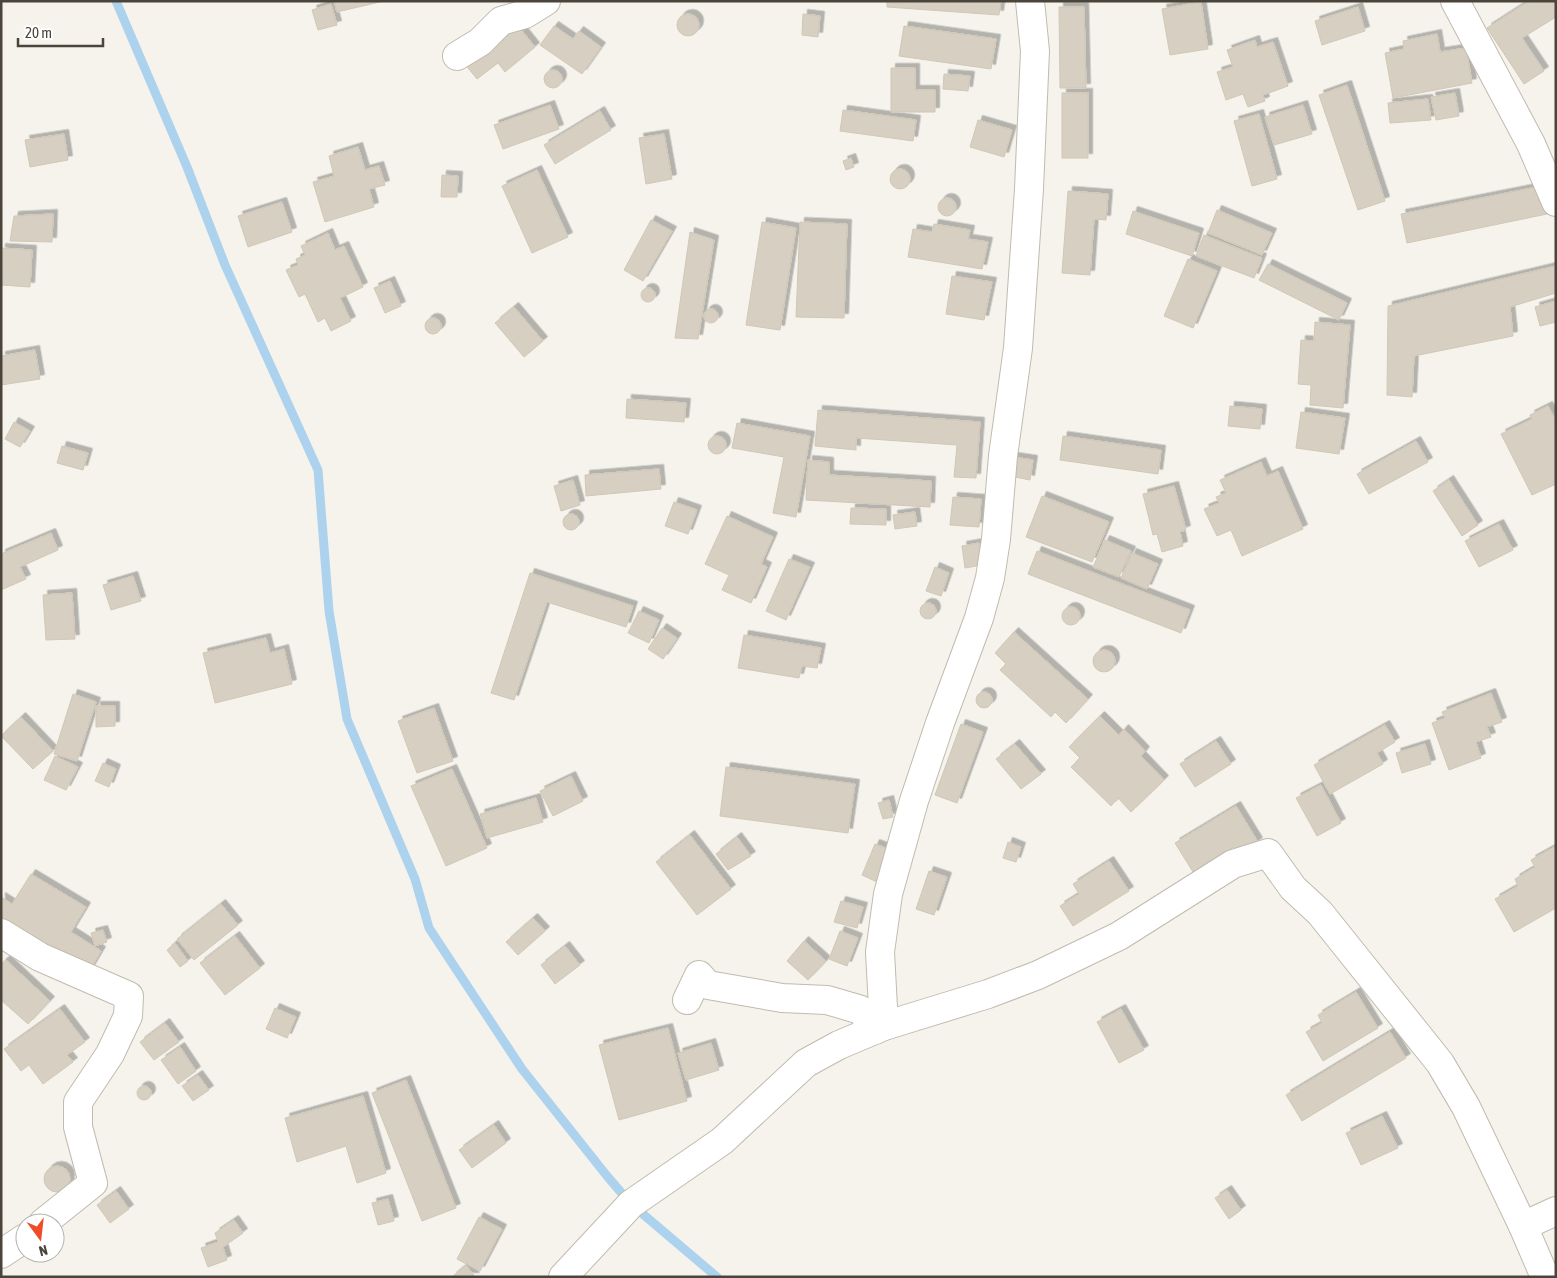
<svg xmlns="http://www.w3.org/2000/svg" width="1557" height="1278" viewBox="0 0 1557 1278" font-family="'Asap Condensed',sans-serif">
  <defs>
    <filter id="shadow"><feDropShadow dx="4.5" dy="-4.5" stdDeviation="0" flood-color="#0004"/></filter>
  </defs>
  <rect width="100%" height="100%" fill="#f5f3ec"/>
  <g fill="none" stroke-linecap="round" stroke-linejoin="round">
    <!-- stream -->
    <path stroke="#add2ee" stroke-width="9" d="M116,1L187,167L225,265L318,470L329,611L347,719L415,879L429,928L522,1069L607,1176L631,1204L717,1277"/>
  </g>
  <!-- building -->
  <g fill="#d6cfc2" stroke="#d1c7b5" filter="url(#shadow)">
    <path d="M334,1H384L337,12Z"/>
    <path d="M887,1H1001L999,15L887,7Z"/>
    <path d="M1529,1H1556V17L1522,38L1544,71L1524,84L1487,28Z"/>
    <path d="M1201,2L1208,49L1170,55L1162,9Z"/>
    <path d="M331,4L337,25L318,30L312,10Z"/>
    <path d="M1059,7H1084L1086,88H1060Z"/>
    <path d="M1358,7L1365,31L1322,45L1315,21Z"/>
    <path d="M803,14L820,16L818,37L802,35Z"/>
    <circle cx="688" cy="25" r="11"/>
    <path d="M515,22L535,47L505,72L498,63L477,79L464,63Z"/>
    <path d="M554,26L573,39L579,31L601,47L582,74L540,45Z"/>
    <path d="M904,26L996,39L991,69L899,56Z"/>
    <path d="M1437,34L1440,52L1466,48L1472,83L1393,98L1385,53L1404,49L1403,41Z"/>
    <path d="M1255,40L1257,47L1273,42L1288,86L1263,95L1265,101L1248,107L1243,94L1226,100L1217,72L1233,67L1227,50Z"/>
    <path d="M891,68H915V90H935V112H891Z"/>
    <circle cx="553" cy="79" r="9"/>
    <path d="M944,74L970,76L968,91L943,89Z"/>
    <path d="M1347,85L1385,201L1358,210L1319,95Z"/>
    <rect x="1062" y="93" width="26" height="65"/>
    <path d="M1455,93L1459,116L1436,120L1431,97Z"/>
    <path d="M1428,99L1431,120L1390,123L1388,103Z"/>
    <path d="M550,105L559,129L503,149L494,125Z"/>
    <path d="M1303,105L1312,134L1274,145L1265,117Z"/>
    <path d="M843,110L916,120L913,141L840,131Z"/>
    <path d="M600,111L611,130L555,164L544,145Z"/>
    <path d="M1259,114L1277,179L1252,186L1234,121Z"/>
    <path d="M978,120L1012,130L1004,157L970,147Z"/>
    <path d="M64,134L68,160L30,167L25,140Z"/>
    <path d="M664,134L672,179L646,184L639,138Z"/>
    <path d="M358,147L365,170L379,166L385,185L369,189L374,207L325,222L313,182L334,176L329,156Z"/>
    <path d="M851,158L854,167L846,170L843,161Z"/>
    <circle cx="900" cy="179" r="10"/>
    <path d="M537,170L568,237L532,253L502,186Z"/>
    <path d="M442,175L458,176L457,197H441Z"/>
    <path d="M1542,186L1547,214L1407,243L1401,214Z"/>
    <path d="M1068,191L1108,194L1106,220L1094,219L1090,275L1062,273Z"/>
    <circle cx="947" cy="207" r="9"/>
    <path d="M282,202L292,232L248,247L238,216Z"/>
    <path d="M1217,210L1272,233L1262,255L1208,233Z"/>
    <path d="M1133,211L1199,233L1192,256L1126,234Z"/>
    <path d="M53,214L52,242L10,241L14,216Z"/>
    <path d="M651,220L672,231L643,281L624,270Z"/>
    <path d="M762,222L796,228L780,330L746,325Z"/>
    <path d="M800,222L847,224L844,318L796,317Z"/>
    <path d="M934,224L970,230L968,239L988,242L982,269L908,257L913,229L932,232Z"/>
    <path d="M690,232L714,240L698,339L675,338Z"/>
    <path d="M328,233L335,250L344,246L363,287L340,298L351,321L331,331L325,318L318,322L305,294L299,297L286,270L298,265L296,259L305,255L301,246Z"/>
    <path d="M1204,235L1262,258L1254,278L1196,256Z"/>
    <path d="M1,248L32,250L30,287L1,285Z"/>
    <path d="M1188,259L1217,271L1193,328L1164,316Z"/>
    <path d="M1268,264L1347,303L1339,320L1259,280Z"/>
    <path d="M1556,266V293L1510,307L1513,336L1414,356L1412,397L1387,395L1388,306Z"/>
    <path d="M952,276L992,282L984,320L946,314Z"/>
    <path d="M390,281L401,306L385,313L374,288Z"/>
    <circle cx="648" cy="295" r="7"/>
    <path d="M1556,301V322L1540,326L1535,307Z"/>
    <path d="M514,307L543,341L524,357L495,323Z"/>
    <circle cx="711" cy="316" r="7"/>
    <circle cx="433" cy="326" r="8"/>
    <path d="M1315,322L1350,325L1343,408L1310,405L1311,385L1298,384L1301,340L1314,341Z"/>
    <path d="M35,350L40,379L1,385V356Z"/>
    <path d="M627,399L686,403L684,422L626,418Z"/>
    <path d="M1230,406L1262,409L1260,429L1228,426Z"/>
    <path d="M1548,406L1554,417L1556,416V484L1532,495L1501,434L1532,419L1530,415Z"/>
    <path d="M818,410L980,422L976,478L954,477L957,445L856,438V450L815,446Z"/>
    <path d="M1301,412L1345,418L1339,454L1296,448Z"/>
    <path d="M14,422L30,431L20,447L5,439Z"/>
    <path d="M737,423L810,436L796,517L773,513L784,457L732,448Z"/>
    <circle cx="717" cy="445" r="9"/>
    <path d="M1063,436L1161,450L1158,474L1060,460Z"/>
    <path d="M1416,441L1428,462L1369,494L1357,474Z"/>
    <path d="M62,446L88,453L83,470L57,463Z"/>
    <path d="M1013,457L1033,460L1030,480L1010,476Z"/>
    <path d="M808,460L829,462V475L931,481L930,507L806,500Z"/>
    <path d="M1261,462L1267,476L1278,471L1303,529L1242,556L1231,530L1217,536L1204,509L1219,503L1216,497L1226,493L1220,480Z"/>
    <path d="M659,469L661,489L586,496L585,475Z"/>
    <path d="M573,480L580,505L561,511L554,486Z"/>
    <path d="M1449,480L1478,525L1462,536L1433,491Z"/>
    <path d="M1174,486L1186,530L1180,532L1183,546L1162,552L1157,534L1153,535L1143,494Z"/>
    <path d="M1042,496L1109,522L1092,562L1026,537Z"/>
    <path d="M953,497L981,499L979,527L950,525Z"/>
    <path d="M674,502L697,510L688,534L665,526Z"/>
    <path d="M851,508L886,509V525L850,524Z"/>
    <path d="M915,512L917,526L895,529L893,515Z"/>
    <circle cx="571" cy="522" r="8"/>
    <path d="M727,516L773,537L761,564L767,567L751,603L722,590L729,575L705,564Z"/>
    <path d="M1499,524L1513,550L1479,567L1465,541Z"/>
    <path d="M51,533L58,550L20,567L26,579L1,590V554Z"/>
    <path d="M1105,540L1131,551L1119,577L1093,567Z"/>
    <path d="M979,543L982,565L965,568L962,546Z"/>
    <path d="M1037,551L1190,610L1181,633L1028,574Z"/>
    <path d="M1132,553L1158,564L1147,589L1121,578Z"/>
    <path d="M789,559L810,567L786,620L766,611Z"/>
    <path d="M935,567L949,573L941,596L926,591Z"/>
    <path d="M530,573L633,606L626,627L547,602L514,700L491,693Z"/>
    <path d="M133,576L141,601L111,610L103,585Z"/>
    <path d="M72,593L75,639L46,640L43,595Z"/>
    <circle cx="928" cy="611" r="8"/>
    <circle cx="1071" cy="616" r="9"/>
    <path d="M639,611L659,620L649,643L628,633Z"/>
    <path d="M662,628L677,638L663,659L648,649Z"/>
    <path d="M1014,632L1088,699L1066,723L1055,712L1051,717L1000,670L1006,664L995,653Z"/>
    <path d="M744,635L821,648L817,668L802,666L799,678L738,668Z"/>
    <path d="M266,638L270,653L284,649L292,684L215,703L203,653Z"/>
    <circle cx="1104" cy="661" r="11"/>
    <circle cx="984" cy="700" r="8"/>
    <path d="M1491,693L1502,722L1487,727L1491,737L1476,742L1481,758L1449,770L1432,723L1445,718L1442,712Z"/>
    <path d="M73,694L96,702L77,761L54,754Z"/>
    <path d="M96,706H115V726L96,727Z"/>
    <path d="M434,708L453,761L417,773L398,721Z"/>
    <path d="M1100,716L1119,735L1124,729L1145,751L1141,756L1164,780L1131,812L1118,798L1111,806L1071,767L1080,758L1069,747Z"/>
    <path d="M21,717L53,751L33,769L1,736Z"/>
    <path d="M961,724L983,732L957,803L935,795Z"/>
    <path d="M1385,725L1395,742L1377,753L1383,764L1330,794L1314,765Z"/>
    <path d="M1216,741L1231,764L1195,787L1180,764Z"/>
    <path d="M1015,744L1041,774L1021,789L996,759Z"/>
    <path d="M1425,744L1431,764L1402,773L1396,753Z"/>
    <path d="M55,756L78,767L66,790L44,780Z"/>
    <path d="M103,763L116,769L109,787L95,781Z"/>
    <path d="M726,767L855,784L848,833L720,816Z"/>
    <path d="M452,769L487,848L446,866L411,786Z"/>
    <path d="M571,776L583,801L553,816L540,791Z"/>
    <path d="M1321,785L1341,823L1317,836L1296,798Z"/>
    <path d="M536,798L543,822L487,838L480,814Z"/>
    <path d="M889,800L893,817L883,819L878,803Z"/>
    <path d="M1236,806L1258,842L1239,854L1234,847L1193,872L1175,843Z"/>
    <path d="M690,835L731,889L697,915L656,862Z"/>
    <path d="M737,837L751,856L728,870L716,854Z"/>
    <path d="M1008,842L1021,847L1016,862L1003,858Z"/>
    <path d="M875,844L891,850L877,882L862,875Z"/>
    <path d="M1556,846V908L1514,932L1495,899L1518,886L1515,879L1535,867L1531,860Z"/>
    <path d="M1109,861L1129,891L1073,926L1060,906L1079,894L1073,884Z"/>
    <path d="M929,871L947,877L934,915L916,909Z"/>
    <path d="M31,874L86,907L71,932L101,951L88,973L1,921V897L12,904Z"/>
    <path d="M841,901L863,907L857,928L834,922Z"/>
    <path d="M221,904L238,925L194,960L177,939Z"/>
    <path d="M533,918L545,931L518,955L506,942Z"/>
    <path d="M103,930L107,942L95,946L91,933Z"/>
    <path d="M840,931L858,938L847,966L829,959Z"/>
    <path d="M235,936L260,968L225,995L200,963Z"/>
    <path d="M804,941L826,961L808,980L787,961Z"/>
    <path d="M175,943L188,961L180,967L167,950Z"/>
    <path d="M565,946L580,965L555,984L541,965Z"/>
    <path d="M6,960L50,1001L28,1024L1,1000V964Z"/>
    <path d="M1356,992L1378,1028L1323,1061L1306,1032L1322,1023L1318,1015Z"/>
    <path d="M275,1008L296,1017L287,1038L266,1029Z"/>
    <path d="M60,1009L85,1042L67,1055L73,1062L43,1084L29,1065L21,1071L4,1049Z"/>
    <path d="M1121,1009L1144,1050L1119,1063L1097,1022Z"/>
    <path d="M165,1023L179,1042L154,1060L140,1042Z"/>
    <path d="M668,1028L687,1101L619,1120L599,1045Z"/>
    <path d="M1390,1032L1406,1058L1302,1121L1286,1095Z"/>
    <path d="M711,1043L719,1070L686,1080L678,1053Z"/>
    <path d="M180,1047L196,1071L178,1084L161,1060Z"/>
    <path d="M198,1075L209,1090L193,1101L182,1086Z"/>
    <path d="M406,1080L456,1208L422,1221L372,1093Z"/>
    <circle cx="144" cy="1093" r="7"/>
    <path d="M363,1096L386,1173L357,1183L346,1146L297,1162L285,1118Z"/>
    <path d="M1382,1116L1398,1148L1361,1165L1346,1133Z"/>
    <path d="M494,1125L506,1143L472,1168L459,1150Z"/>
    <circle cx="57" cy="1179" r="13"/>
    <path d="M1227,1190L1241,1210L1229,1219L1215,1198Z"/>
    <path d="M116,1191L129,1209L110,1223L97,1205Z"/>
    <path d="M388,1199L394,1221L378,1225L372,1203Z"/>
    <path d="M479,1217L502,1229L480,1271L457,1259Z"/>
    <path d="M234,1220L243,1233L223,1247L227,1260L208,1267L201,1248L218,1242L215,1233Z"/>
    <path d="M466,1265L475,1277H452Z"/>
  </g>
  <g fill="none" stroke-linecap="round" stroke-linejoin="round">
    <!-- minor casing -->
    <g stroke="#c1bbaf" stroke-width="30">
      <g id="minor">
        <path d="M1455,1L1531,144L1556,202"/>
        <path d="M457,56L480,42L501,21L525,14L546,1"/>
        <path d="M1,933L40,957L129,996L128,1016L110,1054L78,1102V1127L93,1183L43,1223"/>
        <path d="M687,1000L699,975L708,985L782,998L827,1000L861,1010L875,1030"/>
        <path d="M884,1026L880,952L888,894L914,801L940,723L979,618L990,578L996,539L1003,456L1018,348L1029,189L1035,51L1030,1"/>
        <path d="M1,1254L25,1238"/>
        <path d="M563,1277L631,1204L722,1141L806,1063L839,1045L884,1026L988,994L1038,975L1119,936L1233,864L1268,853L1293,888L1320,913L1440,1063L1466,1107L1523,1226"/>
        <path d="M1545,1277L1523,1226L1556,1211"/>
      </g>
    </g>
    <!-- minor -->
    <use href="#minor" stroke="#fff" stroke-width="28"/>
  </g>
  <!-- border -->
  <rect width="1557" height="1278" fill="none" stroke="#4a443a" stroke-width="5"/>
  <!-- north arrow -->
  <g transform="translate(40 1238) rotate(165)"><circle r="24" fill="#ffffff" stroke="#b7b4b0"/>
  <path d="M0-4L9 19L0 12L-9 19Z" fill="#ef4c2a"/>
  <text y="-8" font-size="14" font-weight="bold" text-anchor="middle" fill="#4a443a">N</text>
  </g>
  <!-- scale -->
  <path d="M18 38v8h85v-8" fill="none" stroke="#4a443a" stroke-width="2.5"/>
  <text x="25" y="38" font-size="15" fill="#4a443a" stroke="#ffffff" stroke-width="4" paint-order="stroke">20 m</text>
</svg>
